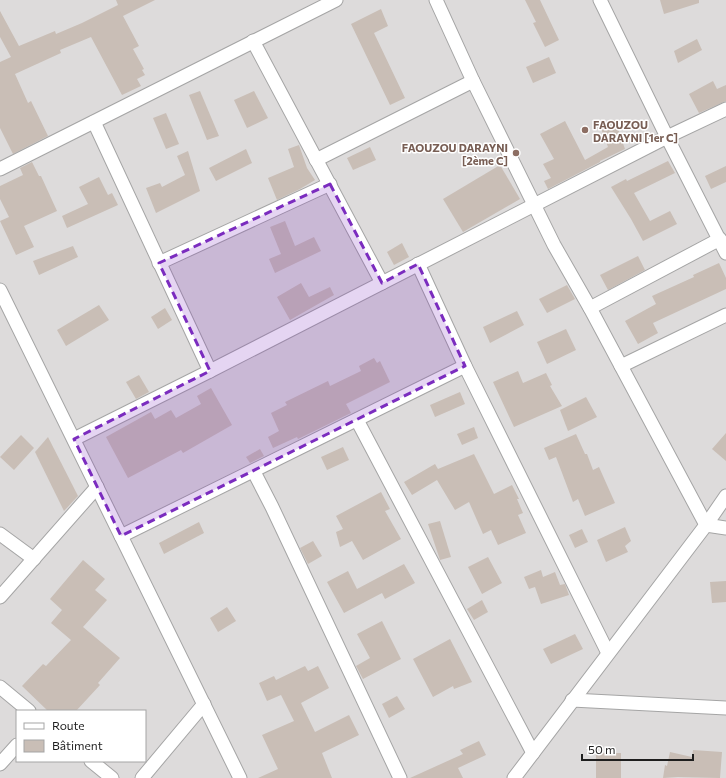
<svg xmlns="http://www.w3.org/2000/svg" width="726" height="778" viewBox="0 0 726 778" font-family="Commissioner,sans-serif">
  <rect width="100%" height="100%" fill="#f0ece3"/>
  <!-- residential -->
  <path fill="#dddbdb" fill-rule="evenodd" d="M0,0H726V778H0ZM17,711H145V761H17Z"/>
  <!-- building -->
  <g fill="#c9beb6">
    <path d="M116,0H155L123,16L139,46L133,49L144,69L142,70L145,75L137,79L141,86L122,95L91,37L60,50L61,53L15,74L28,103L31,101L48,136L13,154L0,128V62L11,57L0,37V11L19,46L55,31L56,34L82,23L118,5Z"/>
    <path d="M525,0H540L559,40L545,47L533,23L536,22Z"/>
    <path d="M660,0H699V3L664,14Z"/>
    <path d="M381,9L388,26L374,33L405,98L390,105L351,24Z"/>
    <path d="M697,39L702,50L678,63L674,51Z"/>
    <path d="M549,57L556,73L533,83L526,67Z"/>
    <path d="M713,81L717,89L726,85V101L699,113L689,94Z"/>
    <path d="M200,91L219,136L207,140L189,95Z"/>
    <path d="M254,91L268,118L247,128L234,100Z"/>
    <path d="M166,113L179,144L166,149L153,118Z"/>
    <path d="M615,120L625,149L600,161V162L548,189L544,181L551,178L543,164L554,159L540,134L565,121L585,160L608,147L600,126Z"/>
    <path d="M299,145L307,168L315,180L300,189L277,200L268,178L294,167L288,149Z"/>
    <path d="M370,147L376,160L353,170L347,158Z"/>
    <path d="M246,149L252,163L216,181L209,168Z"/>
    <path d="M188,151L200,191L156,213L146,188L160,183L162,187L185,175L177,156Z"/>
    <path d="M668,161L675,173L634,193L650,221L670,211L677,224L643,241L631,219L611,187L626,179L627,181Z"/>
    <path d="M32,162L39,176H41L57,211L24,226L34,247L16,255L0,221L9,217L0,199V186L23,175L20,168Z"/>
    <path d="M500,165L520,199L463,232L443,199Z"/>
    <path d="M726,166V182L711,189L705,176Z"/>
    <path d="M99,177L108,195L112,193L118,205L67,228L62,216L88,204L79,187Z"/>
    <path d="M285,221L295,246L314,237L321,251L275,273L269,259L281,254L270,227Z"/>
    <path d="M402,243L409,257L394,265L387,252Z"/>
    <path d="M73,246L78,257L39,275L33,261Z"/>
    <path d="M638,256L645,270L608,290L600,275Z"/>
    <path d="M719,263L726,278V289L653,323L658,333L638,344L625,321L656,304L652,296L694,277L693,275Z"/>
    <path d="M301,283L309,297L330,287L334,295L290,320L277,297Z"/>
    <path d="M567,285L575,299L547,313L539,299Z"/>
    <path d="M99,305L109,320L66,346L57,330Z"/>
    <path d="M165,308L172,320L158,329L151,317Z"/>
    <path d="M517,311L524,325L490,343L483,327Z"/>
    <path d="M566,329L576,350L547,364L537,342Z"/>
    <path d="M374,358L377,363L380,361L390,382L346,404L351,413L298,439L297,437L273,448L268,437L279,431L271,413L287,405L285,402L328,381L330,386L361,371L359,366Z"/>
    <path d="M518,371L523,383L546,373L552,385L550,386L562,406L514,427L493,382Z"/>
    <path d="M139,375L149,392L136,399L126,382Z"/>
    <path d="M211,388L232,425L183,453L181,450L128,478L106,437L151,412L155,419L171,410L176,418L201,404L197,396Z"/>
    <path d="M460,392L465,404L435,417L430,405Z"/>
    <path d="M586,397L597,417L568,431L560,410Z"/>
    <path d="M474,427L478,438L462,445L457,434Z"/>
    <path d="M726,433V461L712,449Z"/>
    <path d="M576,434L585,454H587L593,470L599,467L615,503L585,516L578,499L573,502L556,457L549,460L544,448Z"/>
    <path d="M21,435L34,448L14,470L0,457Z"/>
    <path d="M48,437L78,496L64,511L35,452Z"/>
    <path d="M343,447L349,460L327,470L321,457Z"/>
    <path d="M260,449L264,456L250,463L246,457Z"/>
    <path d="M474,454L494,494L512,485L519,499H517L523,513L518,515L526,533L498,545L491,530L483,534L469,502L455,510L437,480L412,495L404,482L435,464L438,469Z"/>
    <path d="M381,492L390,509L385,511L401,539L363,560L352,541L340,547L336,532L343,529L336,516Z"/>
    <path d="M440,521L451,557L440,560L428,524Z"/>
    <path d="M199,522L204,533L164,554L159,543Z"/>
    <path d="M625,527L631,541L625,546L628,552L606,562L597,540Z"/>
    <path d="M582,529L588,542L575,548L569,535Z"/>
    <path d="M313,541L322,556L308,564L300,548Z"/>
    <path d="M488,557L502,583L482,594L468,567Z"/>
    <path d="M83,560L105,579L95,590L107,600L83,627L120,658L98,683L100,685L76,711H48L22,686L43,664L46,666L71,640L51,623L62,610L50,599Z"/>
    <path d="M404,564L415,583L385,599L382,593L344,613L327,582L348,571L357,589Z"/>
    <path d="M541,570L543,577L555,572L560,585L565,584L569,595L541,604L535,587L529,589L524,577Z"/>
    <path d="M726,581V602L712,603L710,582Z"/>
    <path d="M482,600L488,612L474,620L467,609Z"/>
    <path d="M227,607L236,621L218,632L210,618Z"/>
    <path d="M382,621L401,659L363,679L356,666L370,658L357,634Z"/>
    <path d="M575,634L583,649L551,664L543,649Z"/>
    <path d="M450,639L472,682L454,689L453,686L433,697L413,659Z"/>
    <path d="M305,666L308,671L318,666L329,688L301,703L315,732L349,715L359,735L322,753L332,778H258L278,769L262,735L294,721L281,695L267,701L259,683L274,676L276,680Z"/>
    <path d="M397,696L405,709L389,718L382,704Z"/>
    <path d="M479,741L486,755L458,768L463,778H410L463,754L460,750Z"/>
    <path d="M693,750L722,752L720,778L678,777L663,778L665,765L667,766L670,752L692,757Z"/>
    <rect x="596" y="753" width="25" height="25"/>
  </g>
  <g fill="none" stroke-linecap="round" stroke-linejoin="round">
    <!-- minor casing -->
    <g stroke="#a5a5a5" stroke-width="15">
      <g id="minor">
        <path d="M436,0L473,81L554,245L590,308L706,525L726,528"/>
        <path d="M600,0L667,137L726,253"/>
        <path d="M253,41L382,283"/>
        <path d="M94,122L210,371"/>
        <path d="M316,160L473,81"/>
        <path d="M0,169L336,0"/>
        <path d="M159,263L330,184"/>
        <path d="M418,264L465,366L608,653"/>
        <path d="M0,290L240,778"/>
        <path d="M590,308L720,239"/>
        <path d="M621,366L726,315"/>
        <path d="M357,420L533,753"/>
        <path d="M74,439L210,371L667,137L726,109"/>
        <path d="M254,472L272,507L400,778"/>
        <path d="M0,534L34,559"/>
        <path d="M121,536L465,366"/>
        <path d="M0,597L97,487"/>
        <path d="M0,687L29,711"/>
        <path d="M572,700L726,708"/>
        <path d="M91,761L112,778"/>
        <path d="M0,764L17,745"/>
        <path d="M142,778L204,704"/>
        <path d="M514,778L706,525L726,496"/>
      </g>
    </g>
    <!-- minor -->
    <use href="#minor" stroke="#fff" stroke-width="13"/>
  </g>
  <!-- marked area -->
  <path fill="#7b2cbf" fill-opacity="0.2" stroke="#7b2cbf" stroke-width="3" stroke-dasharray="8 5" stroke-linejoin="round" d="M330,184L382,283L418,264L465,366L121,536L74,439L210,371L159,263Z"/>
  <!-- markers -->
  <g fill="#8d6e63" stroke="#fff" stroke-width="1.5">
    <circle cx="585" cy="130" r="4"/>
    <circle cx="516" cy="153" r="4"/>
  </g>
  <g text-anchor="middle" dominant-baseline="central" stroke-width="3" stroke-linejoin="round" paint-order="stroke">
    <!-- education labels -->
    <g font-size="11" font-weight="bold" fill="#785e54" stroke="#fff" text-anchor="start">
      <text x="593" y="124">FAOUZOU<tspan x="593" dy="13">DARAYNI [1er C]</tspan></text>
      <text x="508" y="147" text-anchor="end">FAOUZOU DARAYNI<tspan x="508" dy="13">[2ème C]</tspan></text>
    </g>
  </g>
  <!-- legend -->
  <rect x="16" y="710" width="130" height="52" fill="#ffffff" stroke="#a5a5a5"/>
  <rect x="24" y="723" width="20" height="6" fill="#ffffff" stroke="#a5a5a5"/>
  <text x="52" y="730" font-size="12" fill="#1e1e1e">Route</text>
  <rect x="24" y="740" width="20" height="12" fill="#c9beb6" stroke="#a5a5a5"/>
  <text x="52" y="750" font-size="12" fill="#1e1e1e">Bâtiment</text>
  <!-- scale -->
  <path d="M582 754v6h111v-6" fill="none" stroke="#1e1e1e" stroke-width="2"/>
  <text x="588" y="754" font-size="12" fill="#1e1e1e" stroke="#ffffff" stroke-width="3" paint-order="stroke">50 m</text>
</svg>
